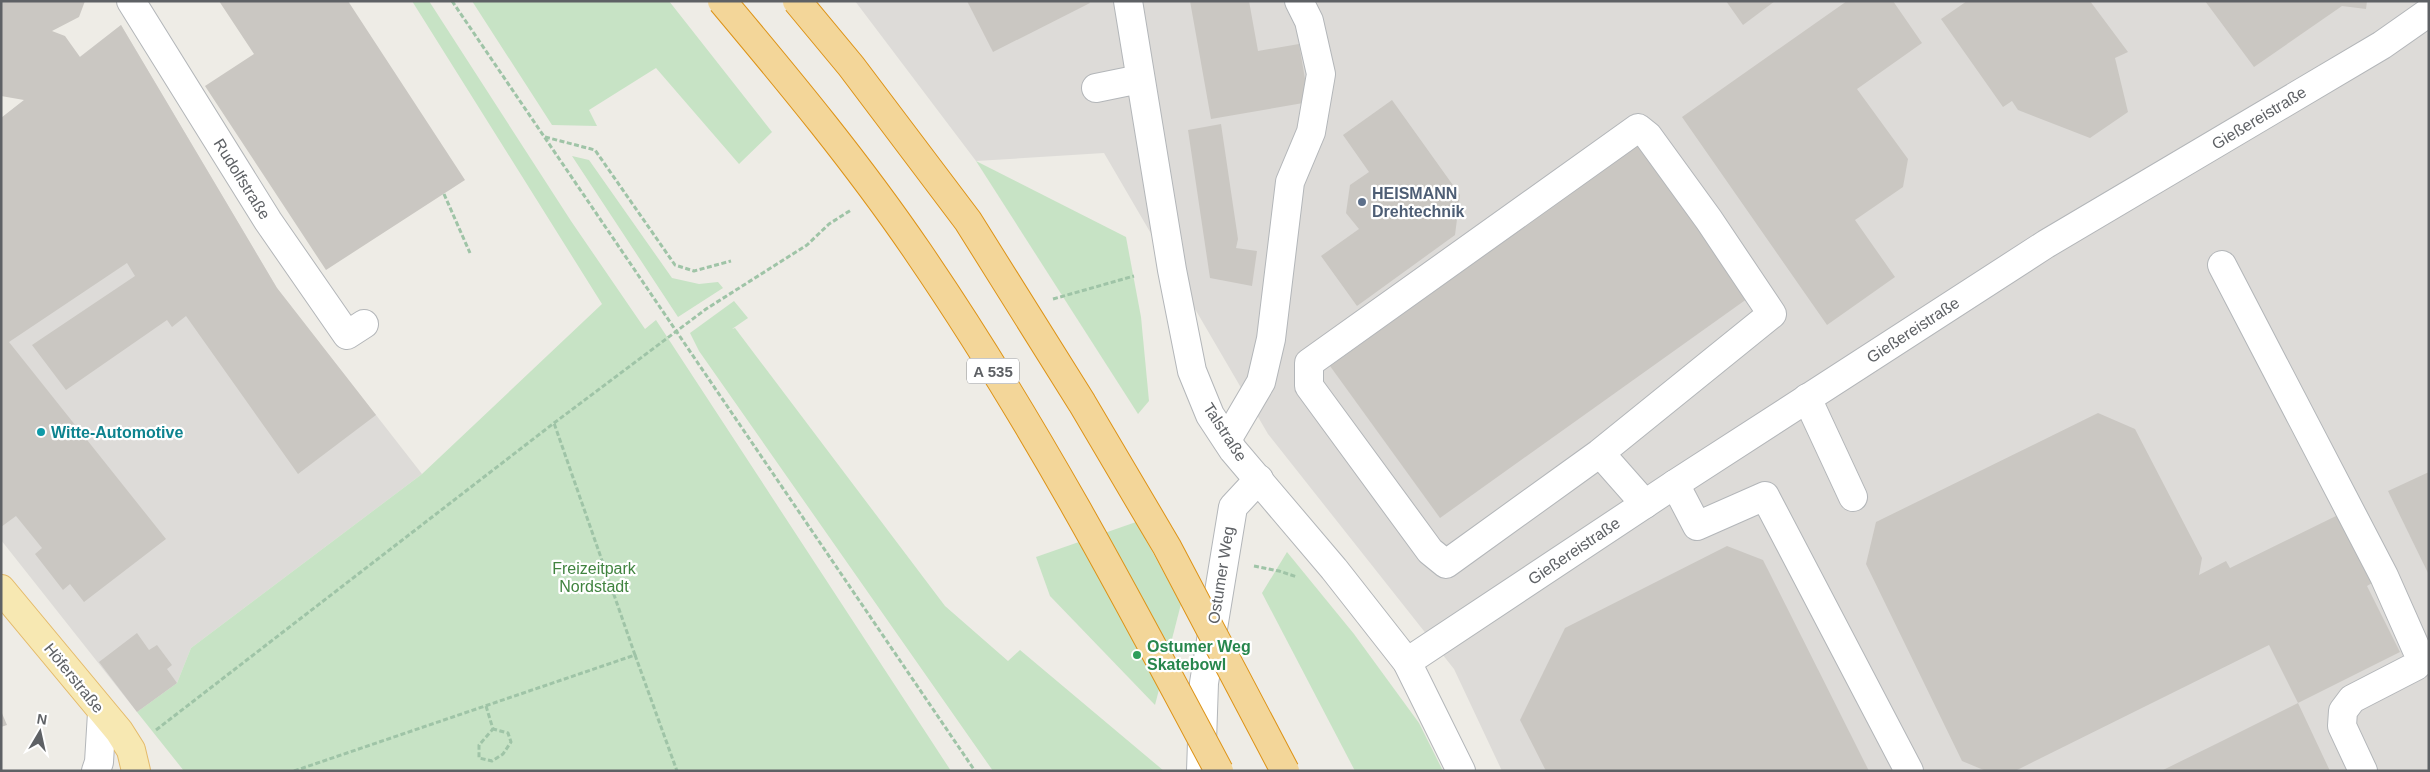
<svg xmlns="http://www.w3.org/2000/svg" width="2430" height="772" viewBox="0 0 2430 772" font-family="Helvetica,sans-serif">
  <rect width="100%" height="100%" fill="#eeece6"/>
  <!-- industrial -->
  <g fill="#dddbd8">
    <path d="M855,1H2429V771H1502L1454,669L1268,434L1104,153L976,161Z"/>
    <path d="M121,25L277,288L422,474L191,648L177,683L137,712L1,540V118Z"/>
  </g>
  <!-- green -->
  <g fill="#c7e3c5">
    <path d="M412,1H429L571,221L645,329L656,320L951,771H184L137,712L177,683L191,648L422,474L602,304Z"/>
    <path d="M472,1H669L772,132L739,164L656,68L589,110L597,126L552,125Z"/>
    <path d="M572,156L589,160L672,278L699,284L718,282L723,288L678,317Z"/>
    <path d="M976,161L1126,237L1141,317L1149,401L1138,414Z"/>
    <path d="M734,301L748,318L732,329L735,328L945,606L1008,661L1020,650L1164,771H993L699,351L690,333Z"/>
    <path d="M1136,522L1181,604L1155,705L1050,596L1036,557Z"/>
    <path d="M1287,552L1354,634L1419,723L1443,771H1355L1262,593Z"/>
  </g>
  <!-- building -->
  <g fill="#cac7c2">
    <path d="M1,1H85L79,17L52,31L65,36L80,57L121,25L277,288L376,415L298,474L186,316L172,327L167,320L66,390L32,345L135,276L127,263L9,342L166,539L84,602L70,584L63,590L35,554L42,548L16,516L1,527V118L24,100L1,96Z"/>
    <path d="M219,1H348L465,180L326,270L205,86L254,54Z"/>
    <path d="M967,1H1089L1090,3L993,52Z"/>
    <path d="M1190,1H1249L1258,51L1299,44L1309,102L1211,119Z"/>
    <path d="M1726,1H1775L1743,25Z"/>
    <path d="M1847,1H1893L1922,43L1857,89L1908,159L1903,187L1855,220L1895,277L1827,325L1682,117Z"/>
    <path d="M1967,1H2090L2128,52L2115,58L2128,112L2090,138L2018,110L2012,101L2003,107L1941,19Z"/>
    <path d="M2205,1H2367L2366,9L2342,6L2254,67Z"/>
    <path d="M1392,100L1460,195L1455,235L1357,306L1321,256L1359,229L1346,213L1350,185L1369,172L1343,135Z"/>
    <path d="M1221,124L1238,239L1236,248L1257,251L1252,286L1210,278L1188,130Z"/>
    <path d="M1641,143L1751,296L1440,518L1330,366Z"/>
    <path d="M2098,413L2135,429L2202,558L2199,575L2226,561L2230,568L2338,515L2372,583L2367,586L2400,652L2298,703L2269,645L2015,771H1986L1962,761L1866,564L1876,522Z"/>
    <path d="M2429,472V575L2388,491Z"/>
    <path d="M1727,546L1763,560L1869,771H1546L1520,720L1565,628Z"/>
    <path d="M137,633L149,650L157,645L172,665L167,669L177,683L137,712L99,662Z"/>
    <path d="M2298,703L2330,771H2161L2222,741Z"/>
    <path d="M1,711L7,725L1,727Z"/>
  </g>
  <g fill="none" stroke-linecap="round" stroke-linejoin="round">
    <!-- minor casing -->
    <g stroke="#b3b6b9" stroke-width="30">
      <g id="minor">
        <path d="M131,1L268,221L347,335L364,324"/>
        <path d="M1128,1L1172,270L1192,371L1210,415L1233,450L1334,569L1407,662L1461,771"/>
        <path d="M1096,88L1140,79"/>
        <path d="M2222,265L2384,576L2419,655V663L2416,666L2352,699L2343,711L2342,726L2363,771"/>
        <path d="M1807,398L1853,497"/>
        <path d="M1227,440L1261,382L1271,339L1290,182L1311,132L1321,74L1309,21L1299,1"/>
        <path d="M1600,453L1772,314L1709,220L1648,136L1638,128L1309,363V386L1430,551L1446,564L1600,453L1645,504"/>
        <path d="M1675,484L1697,526L1765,496L1909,771"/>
        <path d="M1407,662L1675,484L2046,244L2382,45L2429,12"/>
        <path d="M96,771L99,762L102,713"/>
        <path d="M1201,771L1204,683L1233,507L1259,479"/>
      </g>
    </g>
    <!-- major casing -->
    <g stroke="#e4ba6a" stroke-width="30">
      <path id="major" d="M1,589L119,731L131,750L136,771"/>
    </g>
    <!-- path -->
    <g stroke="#9fc4a7" stroke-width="3" stroke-dasharray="5 2.5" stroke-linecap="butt">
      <path d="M452,1L975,771"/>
      <path d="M545,137L595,150L675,265L694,271L731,261"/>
      <path d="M444,194L470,253"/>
      <path d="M1053,299L1134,276"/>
      <path d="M1254,566L1279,571L1297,577"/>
      <path d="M635,655L677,771"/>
      <path d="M486,706L493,729L479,745V758L492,761L503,754L511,742L508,733L493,729"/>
      <path d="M156,730L554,423L706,309L807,245L829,224L851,210"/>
      <path d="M294,771L635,655L554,423"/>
    </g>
    <!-- minor -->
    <use href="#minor" stroke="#fff" stroke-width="28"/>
    <!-- major -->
    <use href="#major" stroke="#f7e8b2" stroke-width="28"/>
    <!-- highway-bridge casing -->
    <g stroke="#dd9317" stroke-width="30" stroke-linecap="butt">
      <g id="highway-bridge">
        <path d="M722,1C790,82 858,164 918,252C1031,417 1125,594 1219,771"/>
        <path d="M797,1L851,66L968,221L1082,403L1167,547L1285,771"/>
      </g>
    </g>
    <!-- highway-bridge -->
    <use href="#highway-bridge" stroke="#f3d699" stroke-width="28"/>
  </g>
  <!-- markers -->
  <circle fill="#5c6f8a" stroke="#fff" stroke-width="2" cx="1362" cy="202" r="5"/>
  <circle fill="#0f9aa8" stroke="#fff" stroke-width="2" cx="41" cy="432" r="5"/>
  <circle fill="#2e9e5b" stroke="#fff" stroke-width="2" cx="1137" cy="655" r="5"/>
  <g text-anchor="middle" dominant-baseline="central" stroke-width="4.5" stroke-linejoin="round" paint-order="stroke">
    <!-- shield labels -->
    <rect fill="#fff" stroke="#8e9093" stroke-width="1" x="967" y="358.5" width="52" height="25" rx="4"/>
    <g font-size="15" font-weight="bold" fill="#5e6165">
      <text x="993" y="371">A 535</text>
    </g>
    <!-- street labels -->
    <g font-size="16" fill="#5e6165" stroke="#fff">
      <text transform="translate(2259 118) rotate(-31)">Gießereistraße</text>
      <text transform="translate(242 179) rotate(58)">Rudolfstraße</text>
      <text transform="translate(1913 330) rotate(-33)">Gießereistraße</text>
      <text transform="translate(1225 432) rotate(57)">Talstraße</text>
      <text transform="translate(1574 551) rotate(-34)">Gießereistraße</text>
      <text transform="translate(1221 575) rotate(-81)">Ostumer Weg</text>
      <text transform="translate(74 678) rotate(51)">Höferstraße</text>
    </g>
    <!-- service labels -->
    <g font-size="16" font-weight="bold" fill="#4e5e75" stroke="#fff" text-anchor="start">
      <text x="1372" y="193">HEISMANN<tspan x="1372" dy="18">Drehtechnik</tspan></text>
    </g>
    <!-- culture labels -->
    <g font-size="16" font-weight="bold" fill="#0d838f" stroke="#fff" text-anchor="start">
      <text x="51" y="432">Witte-Automotive</text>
    </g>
    <!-- park labels -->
    <g font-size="16" fill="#40833f" stroke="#fff">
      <text x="594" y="568">Freizeitpark<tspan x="594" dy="18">Nordstadt</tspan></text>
    </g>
    <!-- leisure labels -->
    <g font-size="16" font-weight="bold" fill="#27864d" stroke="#fff" text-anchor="start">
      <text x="1147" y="646">Ostumer Weg<tspan x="1147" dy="18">Skatebowl</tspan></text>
    </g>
  </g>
  <!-- border -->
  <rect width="2430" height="772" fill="none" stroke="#5e6165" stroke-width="5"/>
  <!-- north arrow -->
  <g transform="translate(40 732) rotate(9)" stroke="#ffffff" stroke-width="4" paint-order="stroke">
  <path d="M0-4L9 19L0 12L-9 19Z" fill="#5e6165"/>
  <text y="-8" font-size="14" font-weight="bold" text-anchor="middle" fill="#5e6165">N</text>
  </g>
</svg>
